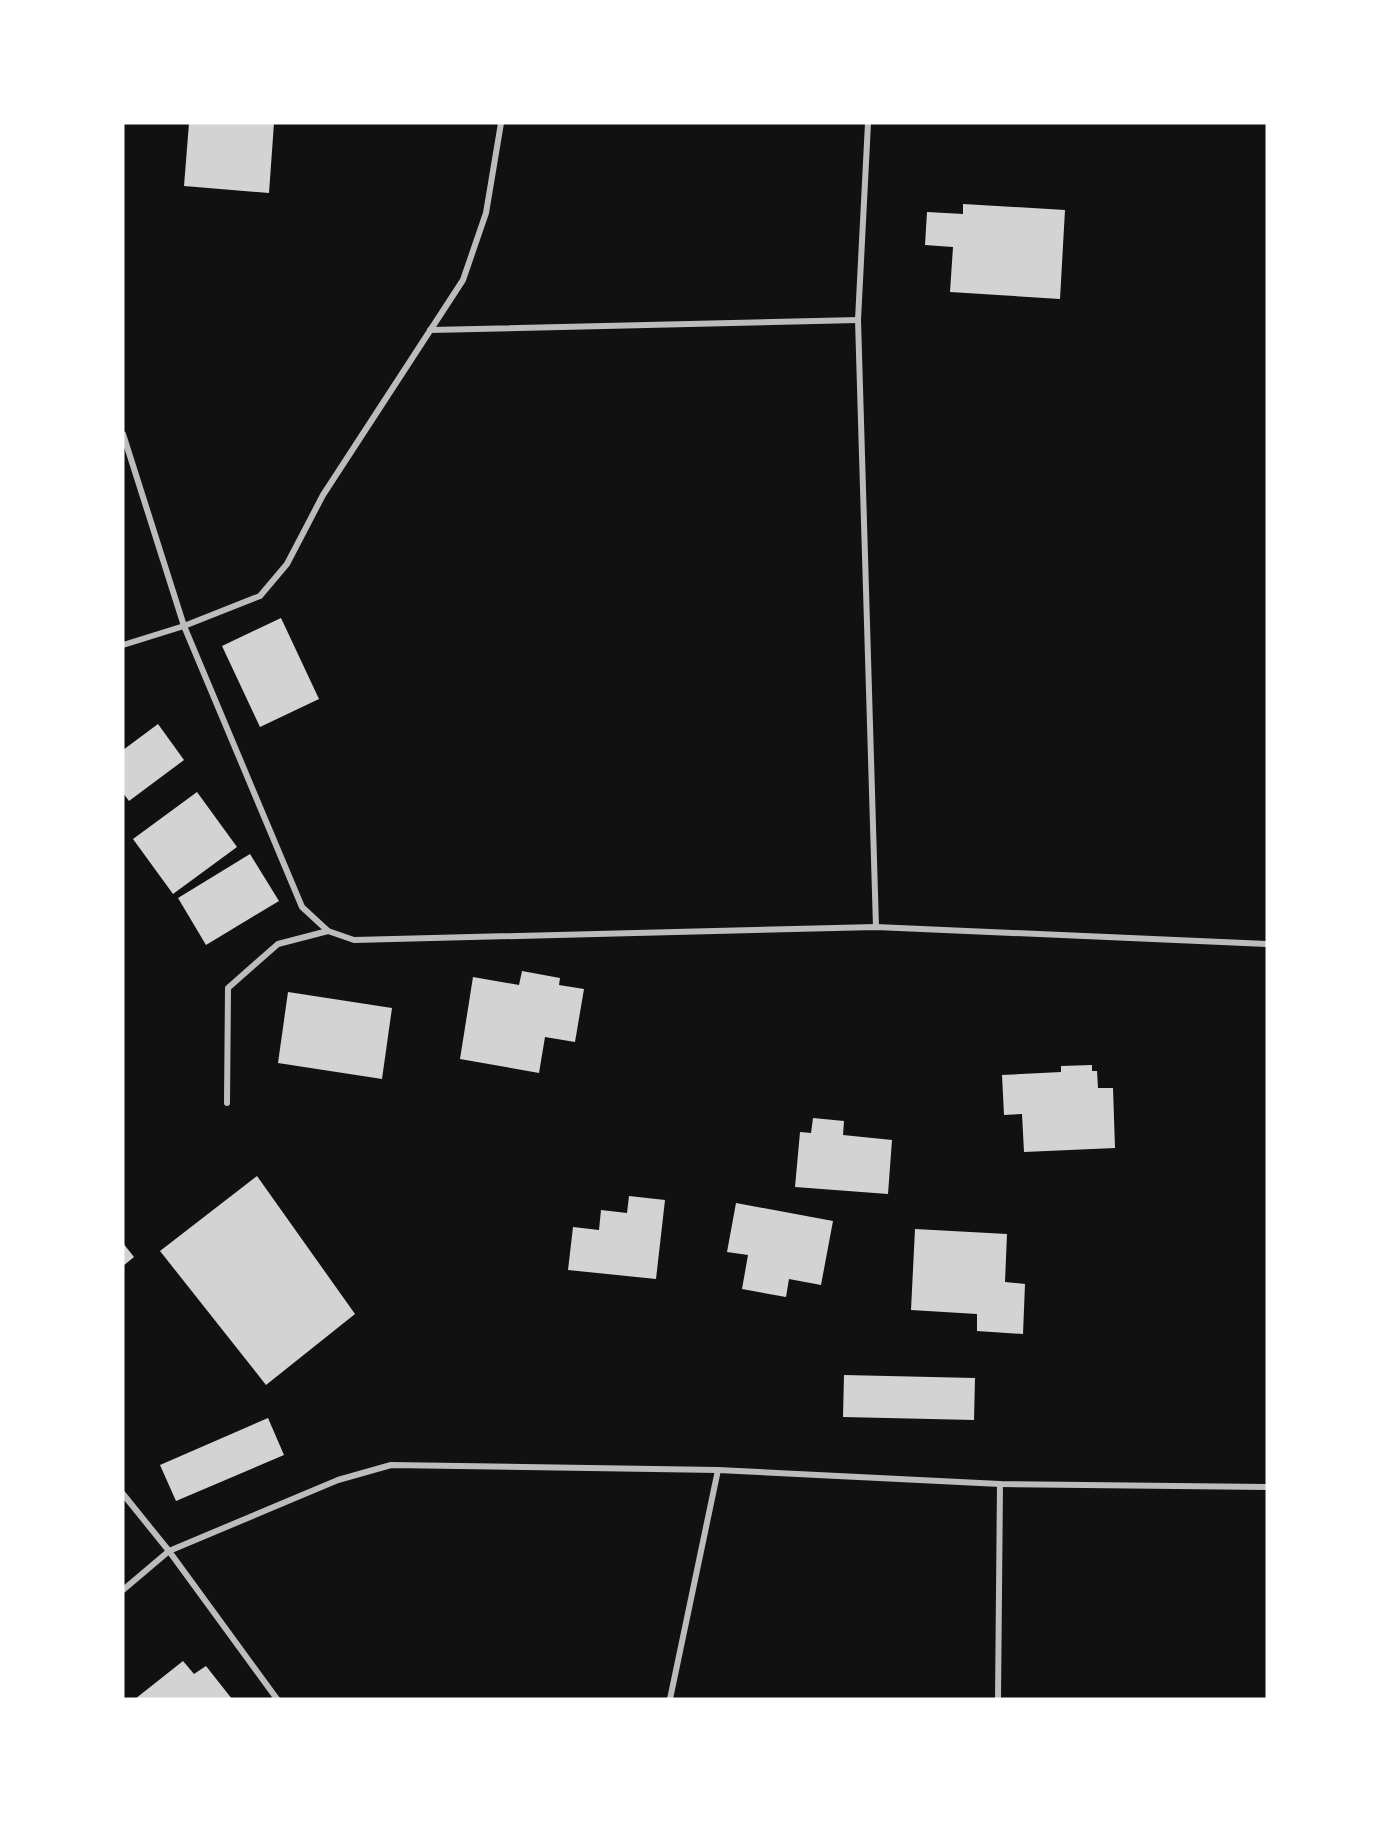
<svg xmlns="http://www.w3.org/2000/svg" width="1390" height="1822" viewBox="0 0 1390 1822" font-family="'Open Sans',sans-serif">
  <rect width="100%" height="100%" fill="#111"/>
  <!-- building -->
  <g fill="#d3d3d3">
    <path d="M189,123H274L269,193L184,186Z"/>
    <path d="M963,204L1065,210L1060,299L950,292L953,247L925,245L927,212L963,214Z"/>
    <path d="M281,618L319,699L260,727L222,646Z"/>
    <path d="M158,724L184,760L129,801L123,793V750Z"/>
    <path d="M197,792L237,847L173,894L133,839Z"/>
    <path d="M250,854L279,901L206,945L178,898Z"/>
    <path d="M522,971L560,978L559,985L584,989L575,1042L545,1037L539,1073L460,1059L473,977L519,985Z"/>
    <path d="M288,992L392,1008L382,1079L278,1063Z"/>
    <path d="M1092,1065V1071H1097L1098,1088H1113L1115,1148L1024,1152L1022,1114L1004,1115L1002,1075L1061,1072V1066Z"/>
    <path d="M813,1118L844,1121L843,1135L892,1140L888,1194L795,1187L800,1132L811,1133Z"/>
    <path d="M257,1176L355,1314L266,1385L160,1251Z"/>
    <path d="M629,1196L665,1200L656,1279L568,1270L573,1227L599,1230L601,1210L627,1213Z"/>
    <path d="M736,1203L833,1221L821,1285L789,1279L786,1297L742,1289L748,1255L727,1252Z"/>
    <path d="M915,1229L1007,1234L1005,1282L1025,1284L1023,1334L977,1331V1314L911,1310Z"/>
    <path d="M123,1243L134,1257L123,1266Z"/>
    <path d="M844,1375L975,1378L974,1420L843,1417Z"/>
    <path d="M268,1418L284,1455L176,1501L160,1465Z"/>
    <path d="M183,1661L194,1674L206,1666L232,1699H135Z"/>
  </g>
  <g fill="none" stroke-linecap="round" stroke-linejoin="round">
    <!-- minor -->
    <g stroke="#bcbcbc" stroke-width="6">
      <path d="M868,123L858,320L876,927"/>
      <path d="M430,330L858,320"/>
      <path d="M123,434L184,626L302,907L328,931L354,940L876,927L1267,944"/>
      <path d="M123,645L184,626L260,596L287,564L323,495L463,280L486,213L501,123"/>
      <path d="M227,1103L228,988L278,944L328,931"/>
      <path d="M123,1494L169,1551L277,1699"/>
      <path d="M123,1590L169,1551L338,1480L391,1465L718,1470L1000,1484L1267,1487"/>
      <path d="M670,1699L718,1470"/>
      <path d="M998,1699L1000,1484"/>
    </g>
  </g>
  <!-- border -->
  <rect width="1390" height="1822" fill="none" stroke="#ffffff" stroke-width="249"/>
</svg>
